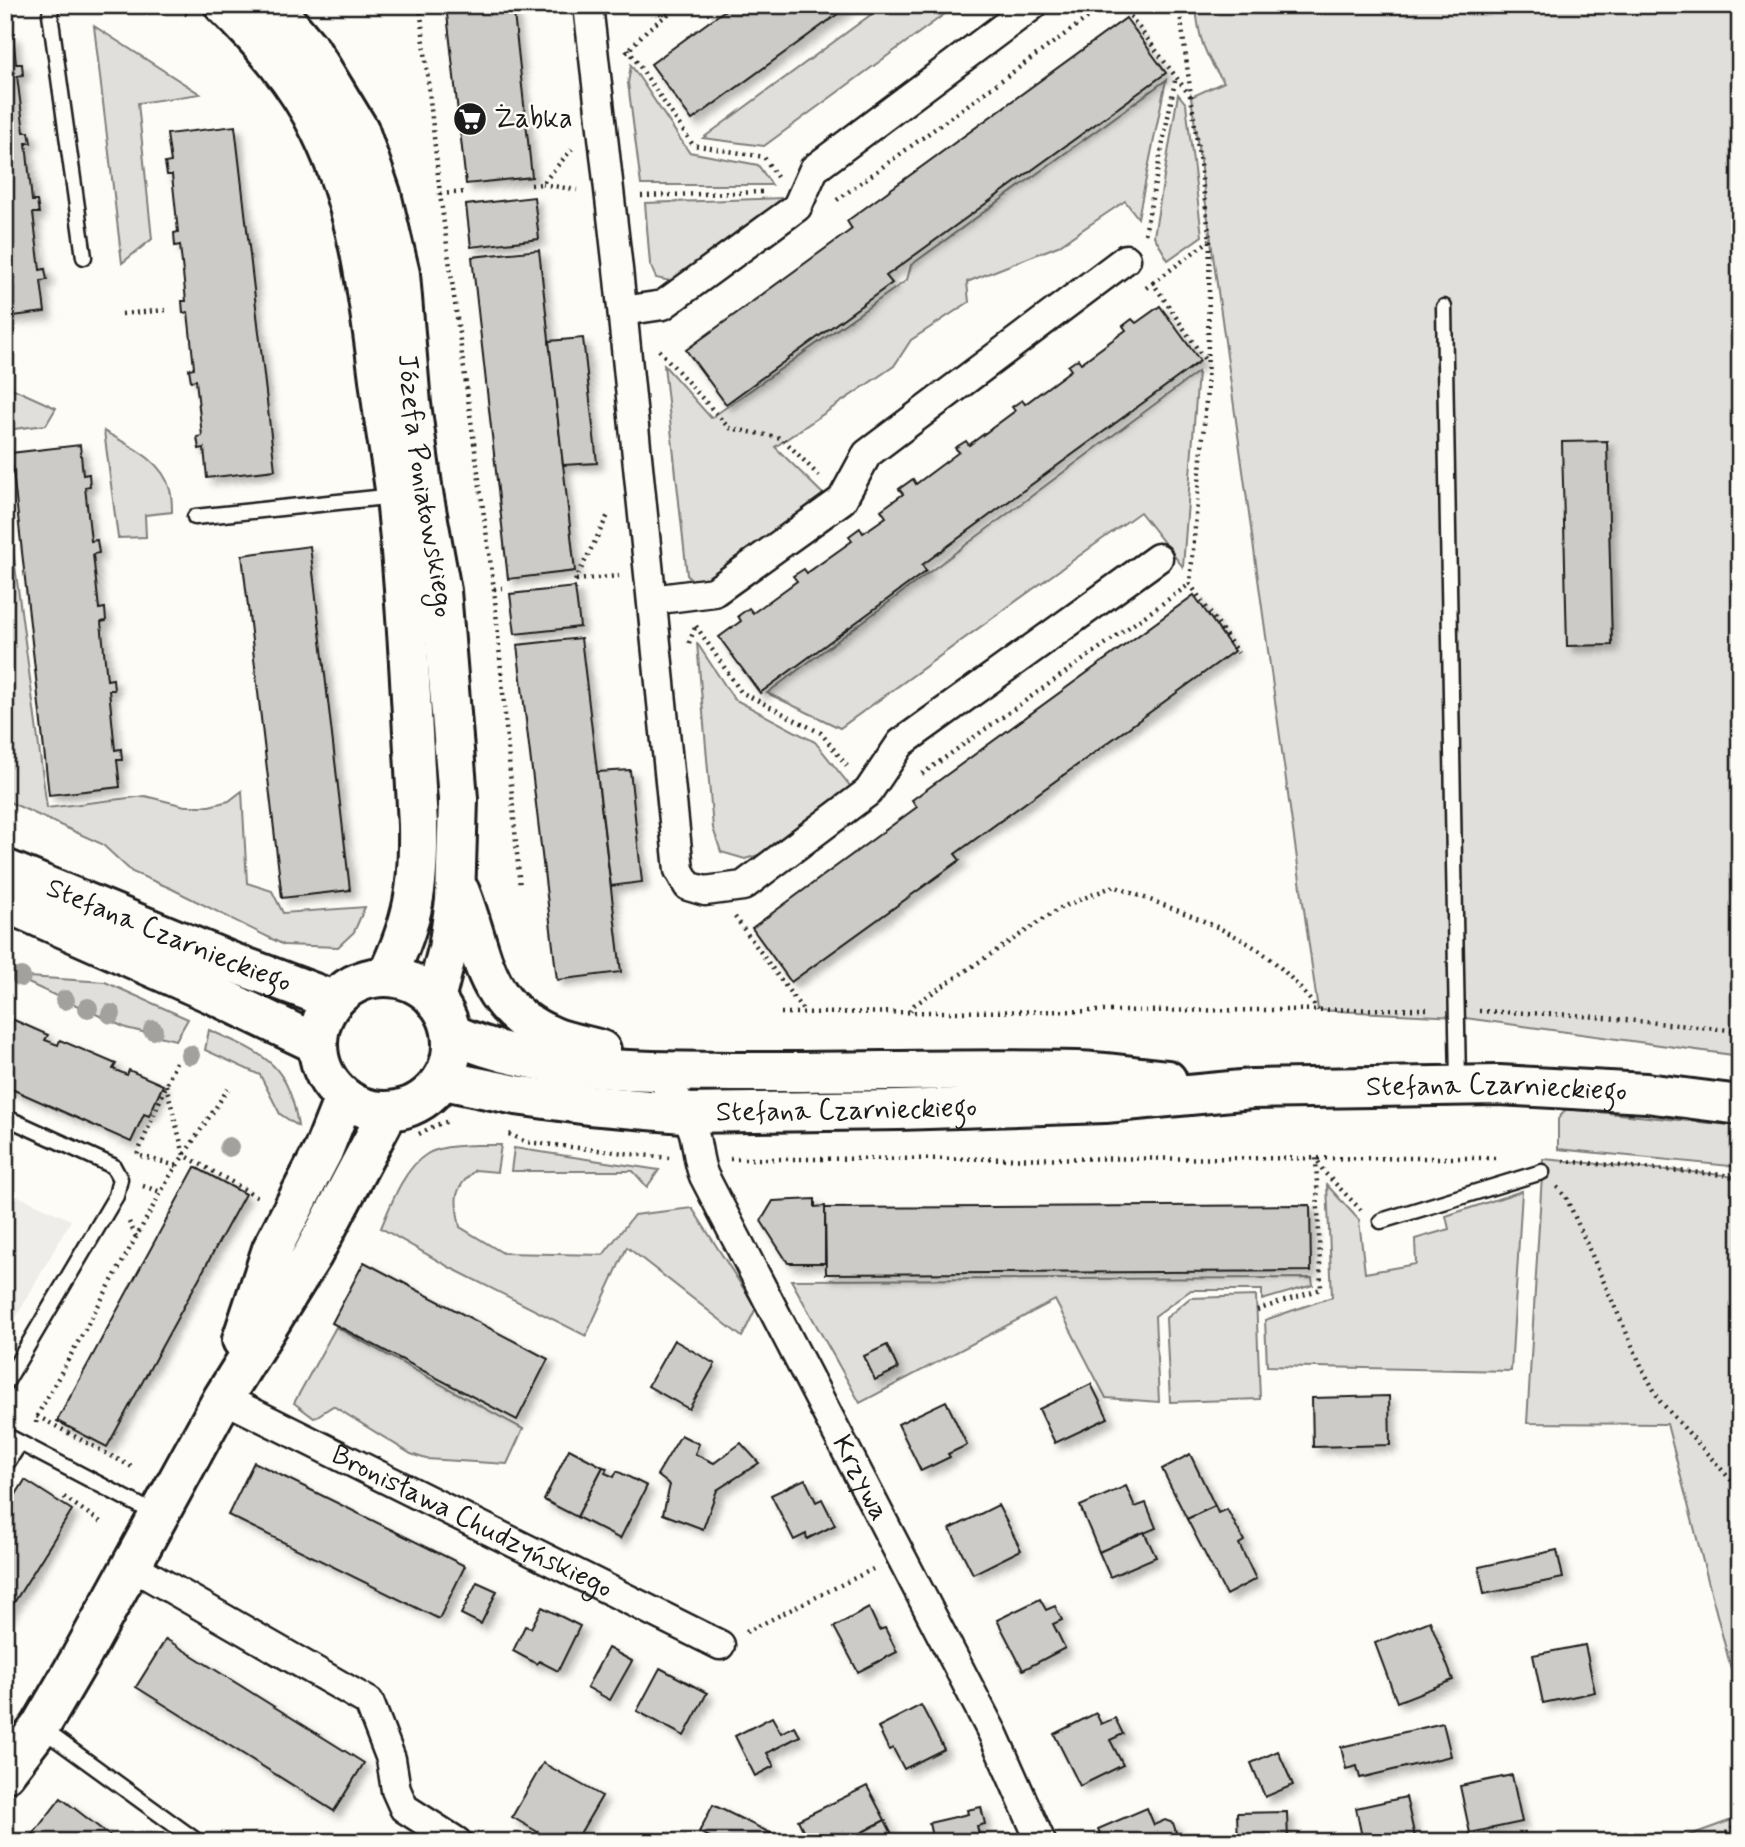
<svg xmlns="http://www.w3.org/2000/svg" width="1745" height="1847" viewBox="0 0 1745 1847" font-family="Mynerve,sans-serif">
  <defs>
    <filter id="shadow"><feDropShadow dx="6" dy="6" stdDeviation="3.5" flood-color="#0004"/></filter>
  </defs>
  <rect width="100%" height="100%" fill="#fdfcf7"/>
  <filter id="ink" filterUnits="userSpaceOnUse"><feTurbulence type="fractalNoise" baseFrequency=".0143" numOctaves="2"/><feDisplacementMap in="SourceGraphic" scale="14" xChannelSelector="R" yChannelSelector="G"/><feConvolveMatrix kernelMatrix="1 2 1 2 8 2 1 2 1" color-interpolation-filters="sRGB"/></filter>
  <g filter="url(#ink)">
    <!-- built -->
    <path fill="#eeede9" d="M5,1190L71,1220L5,1337Z"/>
    <!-- green -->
    <g fill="#e0dfdb" stroke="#7e7e7c" stroke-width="2">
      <path d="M884,5H957L764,146L703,138Z"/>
      <path d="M1196,5H1740V1056L1458,1017L1318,1010L1191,97L1224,82C1205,56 1198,38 1196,5Z"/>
      <path d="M94,26L200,94L138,103L152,239L122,263Z"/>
      <path d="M631,65L689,152L758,165L772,185H641L628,83Z"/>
      <path d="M1166,80L1138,218L1125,201L1058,246L967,282L969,302L911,340L894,366L775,447L827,498L708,585L694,583L687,575L664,365L711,418L907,280L911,265Z"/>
      <path d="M1178,94L1186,104L1202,236L1168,260L1154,236Z"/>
      <path d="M784,198L789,206L689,275L670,281L656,278L650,264L645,203Z"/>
      <path d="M1198,372L1183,567L1140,512L840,728L767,693Z"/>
      <path d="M5,385L56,408L46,425L5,430Z"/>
      <path d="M104,431C128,445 163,460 170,490C172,497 172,505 172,512L145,515L146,537L118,538Z"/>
      <path d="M5,490L47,808L145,796L185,806H209L229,801L242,791L247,883L272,891L283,913L365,907L354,932L338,947L284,945L170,888L132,872L102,844L5,800Z"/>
      <path d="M697,643L734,699L815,742L855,792L772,851L745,859L721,852L713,828Z"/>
      <path d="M13,976L105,982L188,1019L176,1040L126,1028Z"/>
      <path d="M209,1030C263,1054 288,1061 298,1126L280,1114L260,1075L205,1050Z"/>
      <path d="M1566,1109L1740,1126V1167L1558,1149V1119Z"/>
      <path d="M475,1145H501L497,1172L475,1170C453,1189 454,1199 460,1227L503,1253L603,1255L634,1215L692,1208L756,1308L742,1337L627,1247L586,1336L451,1268L381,1228C391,1204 404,1168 427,1154C441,1146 460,1146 475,1145Z"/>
      <path d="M514,1148L659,1170L647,1187L633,1171H511Z"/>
      <path d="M1543,1159L1724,1175L1740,1179V1703L1667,1424L1527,1423Z"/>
      <path d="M1327,1185L1359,1220L1365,1273L1416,1264L1415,1239L1449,1229L1446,1216L1522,1191L1511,1371L1267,1366L1265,1320L1332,1297Z"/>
      <path d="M1312,1278L1313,1285L1262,1300V1290H1191L1155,1316L1159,1402L1106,1398L1055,1300L860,1403L791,1280Z"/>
      <path d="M1256,1296L1260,1399L1170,1402L1166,1318L1190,1298Z"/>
      <path d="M336,1327L523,1429L507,1464L426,1459L411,1454L333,1406L314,1418L294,1403Z"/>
      <path d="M1740,1817V1842H1671Z"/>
    </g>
    <!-- building -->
    <g fill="#cccbc8" stroke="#1c1c1c" stroke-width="2" filter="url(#shadow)">
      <path d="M446,5H513L532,177L466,184Z"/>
      <path d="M732,5H850L692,120L651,64Z"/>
      <path d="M1126,18L1166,73L886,276L892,283L726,404L686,350L852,229L847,221Z"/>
      <path d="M13,35L16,64H22L23,75L17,76L24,132H29L31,143H26L32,201H37L39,213H33L40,270L45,269L47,280L41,281L45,312L5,317V36Z"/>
      <path d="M235,126L275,470L207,478L204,448L199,449L197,437L202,436L196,380L191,381L189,369L194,368L188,312L183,313L182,301H186L180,245L175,246L174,233L178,232L172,175H167L165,163L171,162L167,134Z"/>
      <path d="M534,197L539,239L471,247L466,205Z"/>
      <path d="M539,250L575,571L508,579L472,257Z"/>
      <path d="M1160,306L1200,361L922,565L926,571L760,693L719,637L741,621L738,616L749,608L753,613L797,581L793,576L804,569L807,573L852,541L849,536L860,528L863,533L886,517L881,510L903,494L899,489L913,479L916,484L959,452L955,448L966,441L969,445L1015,411L1012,407L1022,400L1025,404L1071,370L1068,366L1078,359L1081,363L1126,330L1123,326L1132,319L1136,323Z"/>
      <path d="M583,338L597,463L563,465L549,341Z"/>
      <path d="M1607,441L1612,645L1567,646L1562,442Z"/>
      <path d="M80,445L83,475L89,474L90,486L85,487L91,541L97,540L99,553L93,554L99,609L105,608L106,621L101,622L107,680L113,679L114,690H109L115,750L121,749L122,760H117L120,787L49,795L11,453Z"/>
      <path d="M310,546L350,890L282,898L242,555Z"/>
      <path d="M575,587L580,627L515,634L510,594Z"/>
      <path d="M1194,595L1234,651L955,854L960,860L791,982L752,928L917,807L912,800Z"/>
      <path d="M581,638L621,972L557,980L517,645Z"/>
      <path d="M630,770L642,882L611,886L597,772Z"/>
      <path d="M5,1016L48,1035L45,1040L58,1045L60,1040L116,1064L113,1069L127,1075L129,1070L163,1085L149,1116L144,1114L131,1142L5,1086Z"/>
      <path d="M195,1167L245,1194L107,1447L57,1421Z"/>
      <path d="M815,1199V1207L825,1206V1263H788L761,1221L773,1201Z"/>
      <path d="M1310,1205L1311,1271L826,1274L825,1208Z"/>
      <path d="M364,1262L548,1359L517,1420L332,1323Z"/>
      <path d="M674,1340L715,1364L689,1409L648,1386Z"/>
      <path d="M887,1345L898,1369L875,1380L864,1356Z"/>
      <path d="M1091,1384L1108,1418L1055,1443L1039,1409Z"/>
      <path d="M1389,1396L1390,1445L1313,1447L1312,1398Z"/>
      <path d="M946,1401L967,1445L948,1454L950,1457L921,1471L898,1424Z"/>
      <path d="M681,1435L699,1444L695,1454L714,1463L741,1443L759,1463L717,1490L703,1529L663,1514L670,1485L657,1475Z"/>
      <path d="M569,1449L603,1467L577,1517L544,1500Z"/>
      <path d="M1190,1454L1215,1506L1187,1519L1162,1469Z"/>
      <path d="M254,1462L465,1566L439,1619L228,1515Z"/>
      <path d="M603,1467L607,1468L605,1473L614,1477L617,1471L647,1486L620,1539L577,1517Z"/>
      <path d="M805,1479L816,1502L822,1499L835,1525L807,1539L806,1534L794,1540L771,1495Z"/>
      <path d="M25,1480L72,1510L5,1617V1512Z"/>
      <path d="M1126,1486L1135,1507L1146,1503L1156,1528L1099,1552L1080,1506Z"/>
      <path d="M998,1505L1021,1550L973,1574L950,1529Z"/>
      <path d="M1215,1506L1218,1513L1227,1509L1244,1541L1239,1544L1256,1579L1226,1595L1187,1519Z"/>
      <path d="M1144,1532L1156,1557L1110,1577L1099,1552Z"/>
      <path d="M1557,1550L1563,1578L1484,1594L1479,1567Z"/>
      <path d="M477,1582L497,1591L481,1624L461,1614Z"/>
      <path d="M1040,1599L1046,1610L1055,1606L1062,1620L1053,1624L1065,1648L1023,1670L997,1620Z"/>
      <path d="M542,1607L580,1626L558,1671L539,1661L537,1664L513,1651L525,1626L531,1628Z"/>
      <path d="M869,1608L879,1630L885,1628L897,1652L858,1672L834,1627Z"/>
      <path d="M1430,1621L1453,1680L1397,1702L1375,1643Z"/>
      <path d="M166,1639L364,1763L334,1811L136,1687Z"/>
      <path d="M1585,1645L1595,1692L1543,1703L1533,1655Z"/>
      <path d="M608,1648L632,1661L610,1700L587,1687Z"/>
      <path d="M660,1668L707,1693L684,1736L637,1711Z"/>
      <path d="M921,1705L944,1749L904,1769L893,1748L889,1750L878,1727Z"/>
      <path d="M1096,1713L1101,1724L1115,1718L1123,1734L1110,1740L1123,1765L1080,1786L1054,1734Z"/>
      <path d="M772,1717L781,1733L794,1726L800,1736L767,1753L774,1766L755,1776L735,1736Z"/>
      <path d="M1443,1723L1451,1756L1360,1778L1357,1766L1346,1769L1341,1747Z"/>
      <path d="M1278,1751L1293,1785L1265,1797L1251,1763Z"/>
      <path d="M543,1763L602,1796L575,1842H555L512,1817Z"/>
      <path d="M1512,1775L1522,1822L1470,1833L1460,1786Z"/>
      <path d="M867,1786L885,1820L844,1842H809L798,1820Z"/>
      <path d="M1406,1797L1416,1842H1363L1356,1808Z"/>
      <path d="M61,1798L118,1842H27Z"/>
      <path d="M713,1805L789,1842H720L699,1832Z"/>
      <path d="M981,1807L985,1824L977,1826L981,1842H933L929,1823L968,1814L967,1810Z"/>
      <path d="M1147,1808L1154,1825L1165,1820L1173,1823L1176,1832L1166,1840L1167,1842H1104L1098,1829Z"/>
      <path d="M1287,1812L1288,1842H1238L1237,1813Z"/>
      <path d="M885,1820L896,1842H844Z"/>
    </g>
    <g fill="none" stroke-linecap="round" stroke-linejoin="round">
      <!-- lane casing -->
      <g stroke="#1c1c1c" stroke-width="19">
        <g id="lane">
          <path d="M52,5L50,14L84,257"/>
          <path d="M1444,307L1458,1083"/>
          <path d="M195,517L395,496"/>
          <path d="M5,1117L113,1166L120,1179L116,1196L5,1384"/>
          <path d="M1381,1221L1542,1172"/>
          <path d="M5,1435L158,1515"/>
          <path d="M5,1466L20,1443"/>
          <path d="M41,1728L198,1842"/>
        </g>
      </g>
      <!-- street casing -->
      <g stroke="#1c1c1c" stroke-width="33">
        <g id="street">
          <path d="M588,5L618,269L679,870L688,886L705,891L743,886L868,792L901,743L1158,558"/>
          <path d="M623,311L663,305L797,207L814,169L1033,5"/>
          <path d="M652,600L714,592L842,500L867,454L1126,259"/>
          <path id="s1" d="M655,1071C670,1087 688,1112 694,1133C698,1148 698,1162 704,1176L993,1734L1041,1842"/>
          <path id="s2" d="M223,1398L720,1645"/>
          <path d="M132,1566L369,1702L391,1759L396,1790L404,1808L457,1842"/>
        </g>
      </g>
      <!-- secondary casing -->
      <g stroke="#1c1c1c" stroke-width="44">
        <g id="secondary">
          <path d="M224,5C262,42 297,82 320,130C362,215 370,310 382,403C386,434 392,465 396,497C407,606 412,715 418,825C419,887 414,920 387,976"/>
          <path id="s3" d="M272,5L311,51L359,130L381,194L400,274L411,404L423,493L441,591L458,799L455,901L448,949L435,1000"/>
          <path id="s4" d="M5,869L231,962L333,1000"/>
          <path d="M460,892C485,955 481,1007 554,1037C569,1043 586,1045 601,1050"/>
          <path d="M5,902L213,994L317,1044"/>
          <circle cx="385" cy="1044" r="67"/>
          <path d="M452,1034C543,1074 640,1071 738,1072C851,1073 964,1068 1077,1071C1107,1072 1137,1077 1167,1080"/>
          <path id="s5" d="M443,1080L516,1095L589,1105L684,1113L899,1110L1105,1103L1252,1089L1499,1085L1646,1093L1740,1105"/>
          <path d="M242,1340L272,1249L323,1151L344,1098"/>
          <path d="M5,1773L40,1727L81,1657L223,1398L313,1254L388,1112"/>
        </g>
      </g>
      <!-- path -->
      <g stroke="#1c1c1c" stroke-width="4.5" stroke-dasharray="2 5" stroke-linecap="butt">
        <path d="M174,5L188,15"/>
        <path d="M420,5L440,194L494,589L520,888"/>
        <path d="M1122,5L1191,97"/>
        <path d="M1153,5L1180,11"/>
        <path d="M1179,5L1210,240L1207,390L1190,584L1238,653"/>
        <path d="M628,49L693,145L764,157L777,177"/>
        <path d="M626,53L647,30L680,5"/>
        <path d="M542,184L577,190"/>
        <path d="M531,185L542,184L572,149"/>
        <path d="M440,194L465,192"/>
        <path d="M641,196L762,192"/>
        <path d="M837,200L1105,5"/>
        <path d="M1145,234L1176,76"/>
        <path d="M1153,283L1210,240"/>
        <path d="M1146,288L1153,283L1207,363"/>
        <path d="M122,314L166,310"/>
        <path d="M659,350L729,428L782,438L819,476"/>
        <path d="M576,580L619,576"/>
        <path d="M575,581L609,513"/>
        <path d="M494,589L503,588"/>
        <path d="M696,626L741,692L821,733L847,766"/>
        <path d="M689,643L696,625"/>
        <path d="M922,774L1190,584"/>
        <path d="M735,917L805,1013"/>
        <path d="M910,1011L914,1005L1062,907L1114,886C1161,905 1214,921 1257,949C1281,965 1301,988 1318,1010"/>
        <path d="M1479,1011L1574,1015L1740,1031"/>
        <path d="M781,1013L1432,1009"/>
        <path d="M176,1062L137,1155L177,1166"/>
        <path d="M166,1085L184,1155L258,1197"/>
        <path d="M419,1134L436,1125L449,1121"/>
        <path d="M509,1134L526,1142L669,1158"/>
        <path d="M730,1159L1495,1158"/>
        <path d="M1563,1161L1724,1175L1740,1179"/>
        <path d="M143,1186L161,1192"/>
        <path d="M1557,1187L1566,1197L1643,1370L1660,1401L1740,1490"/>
        <path d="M129,1222L136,1237"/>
        <path d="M1257,1310L1321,1289L1316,1158L1324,1172L1361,1210"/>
        <path d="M37,1416L132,1467"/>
        <path d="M36,1423L37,1416L170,1176L228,1089"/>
        <path d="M64,1497L102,1523"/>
        <path d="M746,1632L873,1569"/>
        <path d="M1707,1842L1730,1831L1740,1821"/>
      </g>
      <!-- lane -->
      <use href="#lane" stroke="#fdfcf7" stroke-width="14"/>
      <!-- street -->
      <use href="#street" stroke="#fdfcf7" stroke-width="28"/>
      <!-- secondary -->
      <use href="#secondary" stroke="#fdfcf7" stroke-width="38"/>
    </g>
    <!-- trees -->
    <g fill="#a2a19e">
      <circle cx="21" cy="977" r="10"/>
      <circle cx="65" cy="1000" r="10"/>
      <circle cx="88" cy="1008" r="10"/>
      <circle cx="111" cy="1014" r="10"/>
      <circle cx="153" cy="1030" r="10"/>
      <circle cx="190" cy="1055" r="10"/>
      <circle cx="229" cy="1147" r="10"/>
    </g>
  </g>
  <!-- icons -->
  <defs>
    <g id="supermarket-disc" transform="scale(1.75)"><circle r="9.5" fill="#1c1c1c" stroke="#fdfcf7"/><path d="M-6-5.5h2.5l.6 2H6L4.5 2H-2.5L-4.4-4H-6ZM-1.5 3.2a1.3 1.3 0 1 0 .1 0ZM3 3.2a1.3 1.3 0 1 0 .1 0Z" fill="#fff"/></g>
  </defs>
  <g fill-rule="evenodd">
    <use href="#supermarket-disc" x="470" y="119"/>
  </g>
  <g text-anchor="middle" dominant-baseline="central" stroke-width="5" stroke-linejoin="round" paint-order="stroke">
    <!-- poi labels -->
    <g font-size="28" fill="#1c1c1c" stroke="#fdfcf7" text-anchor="start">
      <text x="494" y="119">Żabka</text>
    </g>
    <!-- street labels -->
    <g font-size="28" fill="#1c1c1c" stroke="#fdfcf7">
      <text stroke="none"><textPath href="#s3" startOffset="516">Józefa Poniatowskiego</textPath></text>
      <text stroke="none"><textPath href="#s4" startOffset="177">Stefana Czarnieckiego</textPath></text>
      <text stroke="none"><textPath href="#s5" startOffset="1057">Stefana Czarnieckiego</textPath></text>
      <text stroke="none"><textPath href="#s5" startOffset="406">Stefana Czarnieckiego</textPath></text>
      <text stroke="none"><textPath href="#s1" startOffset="458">Krzywa</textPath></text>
      <text stroke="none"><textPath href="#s2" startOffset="278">Bronisława Chudzyńskiego</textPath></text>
    </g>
  </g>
  <!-- margin -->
  <rect width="1745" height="1847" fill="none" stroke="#fdfcf7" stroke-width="28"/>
  <rect x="14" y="14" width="1717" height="1819" fill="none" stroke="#1c1c1c" stroke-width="2.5" filter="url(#ink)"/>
</svg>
